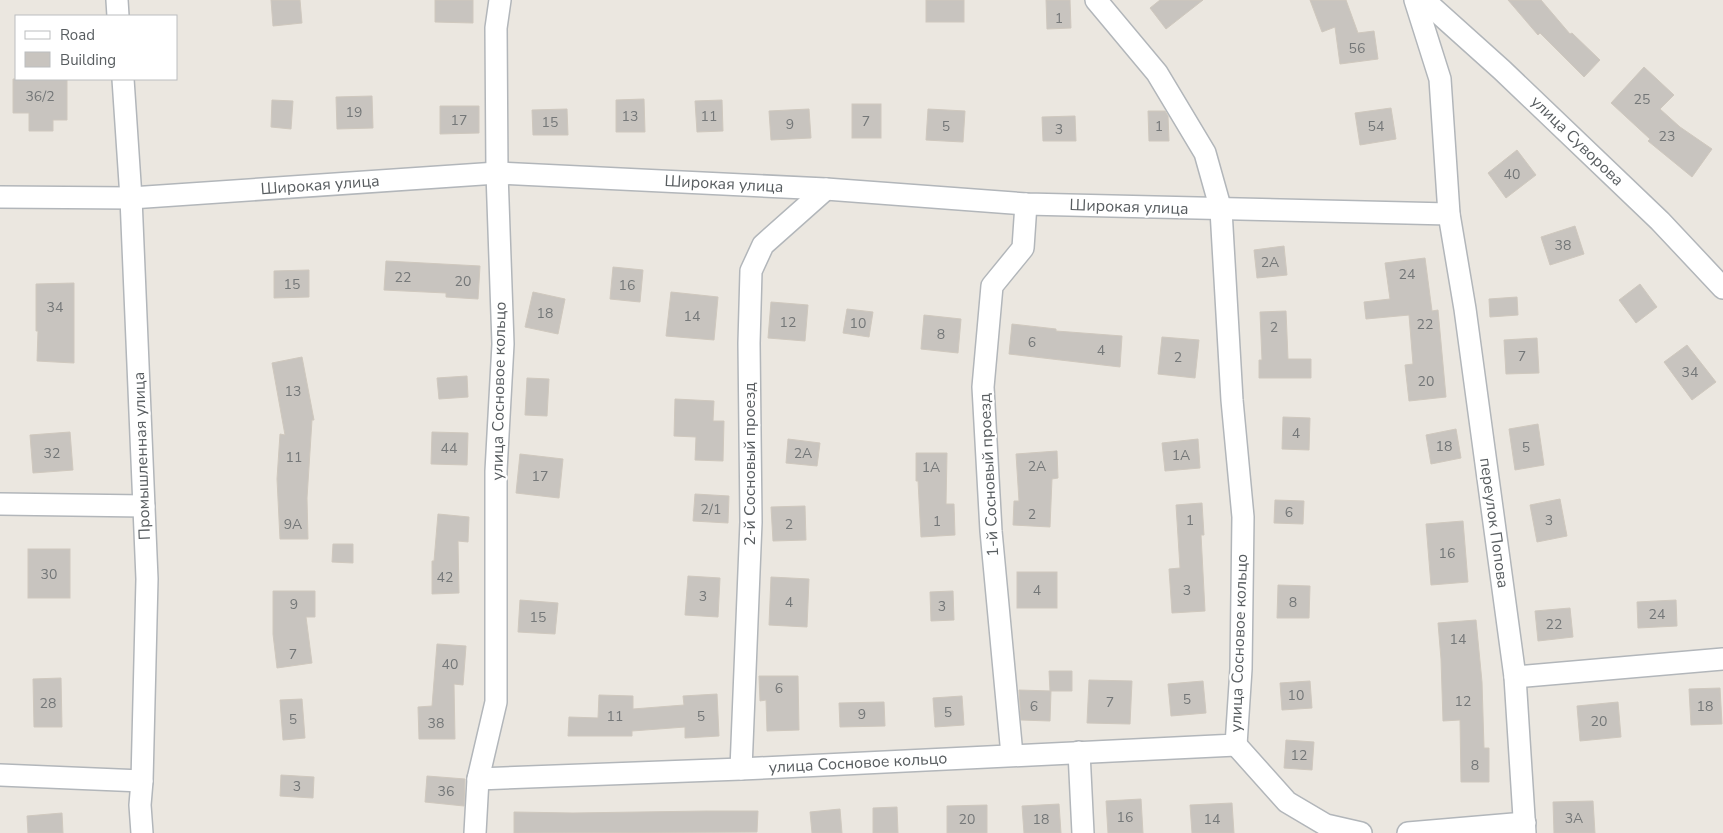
<svg xmlns="http://www.w3.org/2000/svg" width="1723" height="833" viewBox="0 0 1723 833" font-family="'Nunito Sans',sans-serif">
  <rect width="100%" height="100%" fill="#ebe7e0"/>
  <!-- building -->
  <g fill="#c8c4bf" stroke="#cfc8be">
    <path d="M271,0H300L302,23L273,26Z"/>
    <path d="M435,0H473V23L435,22Z"/>
    <rect x="926" y="0" width="38" height="22"/>
    <path d="M1046,0H1070L1071,28L1047,29Z"/>
    <path d="M1160,0H1203L1166,29L1150,8Z"/>
    <path d="M1310,0H1346L1358,33L1374,31L1378,59L1340,64L1335,27L1322,32Z"/>
    <path d="M1508,0H1541L1570,34L1572,33L1600,60L1584,77L1540,33L1538,35Z"/>
    <path d="M1644,67L1674,95L1660,109L1680,127L1712,149L1692,177L1648,141L1650,139L1611,103Z"/>
    <path d="M13,79H67V120H53V131H29V113H13Z"/>
    <path d="M372,96L373,128L337,129L336,97Z"/>
    <path d="M644,99L645,132H616V100Z"/>
    <path d="M272,100L293,101L291,129L271,127Z"/>
    <path d="M722,100L723,131L697,132L695,101Z"/>
    <rect x="852" y="104" width="29" height="34"/>
    <path d="M440,106H479V133L440,134Z"/>
    <path d="M1391,108L1396,139L1360,145L1355,113Z"/>
    <path d="M567,109L568,135H533L532,110Z"/>
    <path d="M809,109L811,138L771,140L769,111Z"/>
    <path d="M928,109L965,111L963,142L926,140Z"/>
    <path d="M1148,111H1165L1168,116L1169,141H1149Z"/>
    <path d="M1075,116L1076,141H1043L1042,117Z"/>
    <path d="M1517,150L1536,175L1506,198L1488,173Z"/>
    <path d="M1575,226L1584,254L1550,265L1541,237Z"/>
    <path d="M1284,246L1287,275L1257,278L1254,250Z"/>
    <path d="M1425,258L1432,311L1438,310L1446,397L1409,401L1405,365L1413,364L1409,315L1366,319L1364,302L1390,299L1385,263Z"/>
    <path d="M386,261L480,266L478,299L446,297V293L384,290Z"/>
    <path d="M613,267L643,270L640,302L610,299Z"/>
    <path d="M309,270V297L274,298V271Z"/>
    <path d="M74,283V363L37,361L38,331H36V284Z"/>
    <path d="M1640,284L1657,307L1636,323L1619,300Z"/>
    <path d="M533,292L565,299L558,334L525,327Z"/>
    <path d="M671,292L718,297L714,340L666,336Z"/>
    <path d="M1517,297L1518,315L1490,317L1489,299Z"/>
    <path d="M771,302L808,305L805,341L768,338Z"/>
    <path d="M847,309L873,312L869,337L843,333Z"/>
    <path d="M1286,311L1288,359H1311V378H1259V360H1262L1260,312Z"/>
    <path d="M924,315L961,319L958,353L921,349Z"/>
    <path d="M1012,324L1056,329V331L1122,336L1120,367L1009,354Z"/>
    <path d="M1162,337L1199,340L1195,378L1158,374Z"/>
    <path d="M1537,338L1539,373L1506,374L1504,340Z"/>
    <path d="M1687,345L1716,382L1692,400L1664,362Z"/>
    <path d="M302,357L314,420H312L307,498L308,539H280L277,479L280,434L285,435L272,363Z"/>
    <path d="M467,376L468,397L439,399L437,378Z"/>
    <path d="M527,378L549,379L547,416L525,415Z"/>
    <path d="M675,399L714,401L713,421H724L723,461L695,460L696,437L674,436Z"/>
    <path d="M1283,417L1310,418L1309,450L1282,449Z"/>
    <path d="M1538,424L1544,465L1515,470L1509,429Z"/>
    <path d="M1456,429L1461,458L1431,464L1426,435Z"/>
    <path d="M70,432L73,470L33,473L30,435Z"/>
    <path d="M432,432L468,433L467,465L431,464Z"/>
    <path d="M788,439L820,443L817,466L786,463Z"/>
    <path d="M1198,439L1200,468L1165,471L1162,443Z"/>
    <path d="M1057,451L1058,478L1052,479L1050,527L1013,525L1014,501H1019L1016,454Z"/>
    <path d="M916,453H947L946,504H954L955,535L921,537L918,481H916Z"/>
    <path d="M520,454L563,459L559,498L516,493Z"/>
    <path d="M695,494L729,496L728,523L693,521Z"/>
    <path d="M1560,499L1567,536L1537,542L1530,505Z"/>
    <path d="M1275,500L1304,501L1303,524L1274,523Z"/>
    <path d="M1202,503L1204,535H1201L1205,611L1172,613L1169,569L1180,568L1176,505Z"/>
    <path d="M805,506L806,540L773,541L771,507Z"/>
    <path d="M438,514L469,517L468,542L458,541L459,593L432,594V561H434Z"/>
    <path d="M1463,521L1468,582L1431,585L1426,524Z"/>
    <path d="M333,544H353V563L332,562Z"/>
    <rect x="28" y="549" width="42" height="49"/>
    <rect x="1017" y="572" width="40" height="36"/>
    <path d="M688,576L720,578L718,617L685,615Z"/>
    <path d="M771,577L809,579L807,627L769,625Z"/>
    <path d="M1278,585L1310,586L1309,618H1277Z"/>
    <path d="M273,591H315V617H306L312,663L277,668L273,634Z"/>
    <path d="M953,591L954,620L931,621L930,592Z"/>
    <path d="M520,600L558,603L555,634L518,632Z"/>
    <path d="M1676,600L1677,626L1638,628L1637,602Z"/>
    <path d="M1570,608L1573,637L1538,641L1535,611Z"/>
    <path d="M1476,620L1482,682L1484,748H1489V782H1461L1460,720L1443,721L1441,659L1438,623Z"/>
    <path d="M437,644L466,646L463,685L454,684L455,739H419L418,707L432,706Z"/>
    <path d="M1049,671H1072V691H1050Z"/>
    <path d="M759,676H798L799,730L767,731L766,700L760,701Z"/>
    <path d="M61,678L62,727H34L33,679Z"/>
    <path d="M1089,680L1132,681L1130,724L1087,723Z"/>
    <path d="M1203,681L1206,713L1171,716L1168,684Z"/>
    <path d="M1310,681L1312,708L1282,710L1280,683Z"/>
    <path d="M1720,688L1722,724L1691,725L1689,689Z"/>
    <path d="M1019,690L1051,691L1050,721L1021,720Z"/>
    <path d="M717,694L719,736L685,738V727L632,731V736H568L569,717L598,718L599,695L633,696V709L684,705L683,696Z"/>
    <path d="M962,696L964,725L935,727L933,698Z"/>
    <path d="M302,699L305,738L283,740L280,700Z"/>
    <path d="M884,702L885,726L840,727L839,703Z"/>
    <path d="M1618,702L1621,737L1580,741L1577,706Z"/>
    <path d="M1286,740L1314,742L1312,770L1284,768Z"/>
    <path d="M281,775L314,777L313,798L280,796Z"/>
    <path d="M427,776L465,779L464,806L425,802Z"/>
    <path d="M1141,799L1143,833H1108L1106,801Z"/>
    <path d="M1593,801L1595,833H1554L1553,802Z"/>
    <path d="M1232,803L1234,833H1192L1190,805Z"/>
    <path d="M1059,804L1061,833H1024L1022,806Z"/>
    <path d="M987,805V833H947V806Z"/>
    <path d="M897,807L898,833H873V808Z"/>
    <path d="M840,809L842,833H812L810,812Z"/>
    <path d="M707,811H758L757,832L514,833V812L573,813Z"/>
    <path d="M62,813L63,833H28L27,816Z"/>
  </g>
  <g fill="none" stroke-linecap="round" stroke-linejoin="round">
    <!-- street casing -->
    <g stroke="#b2b6ba" stroke-width="24">
      <g id="street">
        <path d="M117,0L118,16"/>
        <path d="M1415,0L1440,79L1449,214L1465,309L1515,677L1525,833"/>
        <path d="M1424,0L1502,70L1660,221L1723,288"/>
        <path d="M123,79L131,198L147,579L142,781L140,805L142,833"/>
        <path d="M0,197L131,198L497,173L826,189L1026,204L1449,214"/>
        <path d="M0,504L144,506"/>
        <path d="M1515,677L1723,659"/>
        <path d="M1236,745L1287,802L1326,825L1361,833"/>
        <path d="M1079,752L1083,833"/>
        <path d="M1012,755L991,531L983,387L992,286L1023,248L1026,204"/>
        <path d="M741,769L751,522L749,343L751,271L763,245L826,189"/>
        <path d="M0,775L142,781"/>
        <path d="M478,779L741,769L1236,745L1241,669L1243,517L1232,400L1221,210L1205,153L1157,73L1096,0"/>
        <path d="M475,833L478,779L496,702V471L503,344L497,173L496,28L500,0"/>
        <path d="M1408,833L1525,823"/>
      </g>
    </g>
    <!-- street -->
    <use href="#street" stroke="#fff" stroke-width="21"/>
  </g>
  <g text-anchor="middle" dominant-baseline="central" stroke-width="4.5" stroke-linejoin="round" paint-order="stroke">
    <!-- number labels -->
    <g font-size="14" fill="#747778">
      <text x="1059" y="18">1</text>
      <text x="1357" y="48">56</text>
      <text x="40" y="96">36/2</text>
      <text x="1642" y="99">25</text>
      <text x="354" y="112">19</text>
      <text x="630" y="116">13</text>
      <text x="709" y="116">11</text>
      <text x="459" y="120">17</text>
      <text x="866" y="121">7</text>
      <text x="550" y="122">15</text>
      <text x="790" y="124">9</text>
      <text x="946" y="126">5</text>
      <text x="1159" y="126">1</text>
      <text x="1376" y="126">54</text>
      <text x="1059" y="129">3</text>
      <text x="1667" y="136">23</text>
      <text x="1512" y="174">40</text>
      <text x="1563" y="245">38</text>
      <text x="1270" y="262">2А</text>
      <text x="1407" y="274">24</text>
      <text x="403" y="277">22</text>
      <text x="463" y="281">20</text>
      <text x="292" y="284">15</text>
      <text x="627" y="285">16</text>
      <text x="55" y="307">34</text>
      <text x="545" y="313">18</text>
      <text x="692" y="316">14</text>
      <text x="788" y="322">12</text>
      <text x="858" y="323">10</text>
      <text x="1425" y="324">22</text>
      <text x="1274" y="327">2</text>
      <text x="941" y="334">8</text>
      <text x="1032" y="342">6</text>
      <text x="1101" y="350">4</text>
      <text x="1522" y="356">7</text>
      <text x="1178" y="357">2</text>
      <text x="1690" y="372">34</text>
      <text x="1426" y="381">20</text>
      <text x="293" y="391">13</text>
      <text x="1296" y="433">4</text>
      <text x="1444" y="446">18</text>
      <text x="1526" y="447">5</text>
      <text x="449" y="448">44</text>
      <text x="52" y="453">32</text>
      <text x="803" y="453">2А</text>
      <text x="1181" y="455">1А</text>
      <text x="294" y="457">11</text>
      <text x="1037" y="466">2А</text>
      <text x="931" y="467">1А</text>
      <text x="540" y="476">17</text>
      <text x="711" y="509">2/1</text>
      <text x="1289" y="512">6</text>
      <text x="1032" y="514">2</text>
      <text x="1190" y="520">1</text>
      <text x="1549" y="520">3</text>
      <text x="937" y="521">1</text>
      <text x="293" y="524">9А</text>
      <text x="789" y="524">2</text>
      <text x="1447" y="553">16</text>
      <text x="49" y="574">30</text>
      <text x="445" y="577">42</text>
      <text x="1037" y="590">4</text>
      <text x="1187" y="590">3</text>
      <text x="703" y="596">3</text>
      <text x="789" y="602">4</text>
      <text x="1293" y="602">8</text>
      <text x="294" y="604">9</text>
      <text x="942" y="606">3</text>
      <text x="1657" y="614">24</text>
      <text x="538" y="617">15</text>
      <text x="1554" y="624">22</text>
      <text x="1458" y="639">14</text>
      <text x="293" y="654">7</text>
      <text x="450" y="664">40</text>
      <text x="779" y="688">6</text>
      <text x="1296" y="695">10</text>
      <text x="1187" y="699">5</text>
      <text x="1463" y="701">12</text>
      <text x="1110" y="702">7</text>
      <text x="48" y="703">28</text>
      <text x="1034" y="706">6</text>
      <text x="1705" y="706">18</text>
      <text x="948" y="712">5</text>
      <text x="862" y="714">9</text>
      <text x="615" y="716">11</text>
      <text x="701" y="716">5</text>
      <text x="293" y="719">5</text>
      <text x="1599" y="721">20</text>
      <text x="436" y="723">38</text>
      <text x="1299" y="755">12</text>
      <text x="1475" y="765">8</text>
      <text x="297" y="786">3</text>
      <text x="446" y="791">36</text>
      <text x="1125" y="817">16</text>
      <text x="1574" y="818">3А</text>
      <text x="967" y="819">20</text>
      <text x="1041" y="819">18</text>
      <text x="1212" y="819">14</text>
    </g>
    <!-- street labels -->
    <g font-size="16" fill="#585d60" stroke="#fff">
      <text transform="translate(1577 141) rotate(44)">улица Суворова</text>
      <text transform="translate(724 184) rotate(3)">Широкая улица</text>
      <text transform="translate(320 185) rotate(-4)">Широкая улица</text>
      <text transform="translate(1129 207) rotate(2)">Широкая улица</text>
      <text transform="translate(499 391) rotate(-89)">улица Сосновое кольцо</text>
      <text transform="translate(142 456) rotate(-92)">Промышленная улица</text>
      <text transform="translate(750 464) rotate(-90)">2-й Сосновый проезд</text>
      <text transform="translate(989 475) rotate(-93)">1-й Сосновый проезд</text>
      <text transform="translate(1494 523) rotate(82)">переулок Попова</text>
      <text transform="translate(1239 643) rotate(-88)">улица Сосновое кольцо</text>
      <text transform="translate(858 763) rotate(-3)">улица Сосновое кольцо</text>
    </g>
  </g>
  <!-- legend -->
  <rect x="15" y="15" width="162" height="65" fill="#ffffff" stroke="#bcbebf"/>
  <rect x="25" y="31" width="25" height="8" fill="#ffffff" stroke="#bcbebf"/>
  <text x="60" y="40" font-size="15" fill="#585d60">Road</text>
  <rect x="25" y="52" width="25" height="15" fill="#c8c4bf" stroke="#bcbebf"/>
  <text x="60" y="65" font-size="15" fill="#585d60">Building</text>
</svg>
